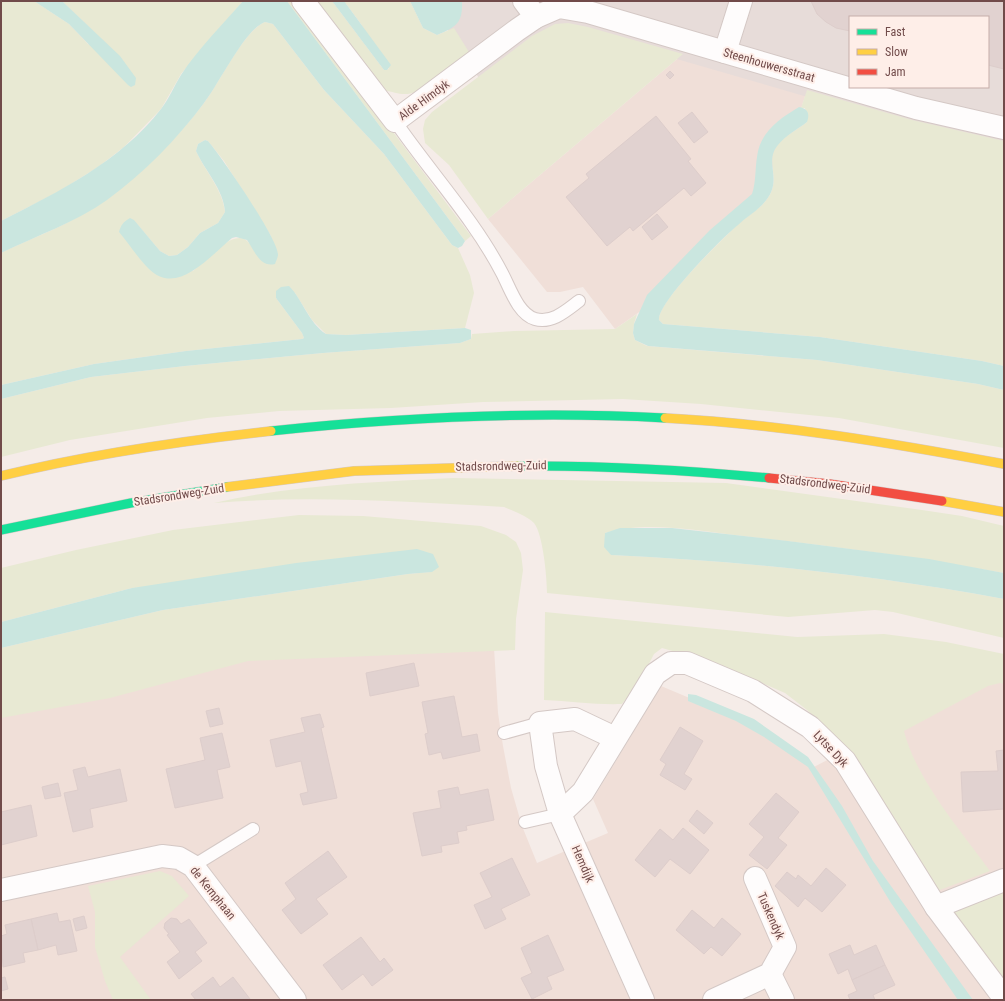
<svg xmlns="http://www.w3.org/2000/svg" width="1005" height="1001" viewBox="0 0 1005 1001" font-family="'Roboto Condensed',sans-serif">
  <rect width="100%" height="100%" fill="#f5ece8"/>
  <!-- residential -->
  <g fill="#f0dfd8">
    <path d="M683,54L807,90L799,115L762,188L648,306L615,329L583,287L560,292H547L488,219Z"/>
    <path d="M494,648L498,713L503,746L511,788L522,826L537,863L608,833L593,799L661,686L737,718L812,768L997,671L1004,673V1000H1V713L257,650Z"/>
  </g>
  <!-- industrial -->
  <path fill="#e7dcd9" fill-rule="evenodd" d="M435,1H1004V230L811,98L649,51L526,151L442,21ZM850,17H988V87H850Z"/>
  <!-- green -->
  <g fill="#e8e9d3" fill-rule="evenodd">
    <path d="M1,1H34L69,24L88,44L120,57L62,1H243L181,74L161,109L124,147L98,167L58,192L1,221Z"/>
    <path d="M287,1H295L471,236L465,241Z"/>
    <path d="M313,1H332L384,70L389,69L361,24L344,1H410L423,28L437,35L454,28L469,52L417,91C405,97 397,93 384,90Z"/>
    <path d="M265,22L273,24L324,90L384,154L452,245L458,248L470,275L474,293L465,328L346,335L326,334L312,320L295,293L276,298L302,333L304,338L302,339L186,351L94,364L1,385V253C27,240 56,230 81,215C128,185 170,148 204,103C219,84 244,30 265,22ZM205,140L208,141L224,161L271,236L249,243C236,225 204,261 193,271L119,232L137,224L160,251L169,256L177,255L188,247L200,233L218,223L225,212C223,190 205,171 196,151L198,144Z"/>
    <path d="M568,23L588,27L683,54L488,219L449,165L425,143L423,129L425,120L432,112L532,36L555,24Z"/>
    <path d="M807,90L912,120L1004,141V366L982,361L820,337L663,324L659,320C657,302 721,241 735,227C743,219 753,213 761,206C787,181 762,164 778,144C785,136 798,129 807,122L805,108H801Z"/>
    <path d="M637,314L634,324L633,333L635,340L647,346L817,360L978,384L1004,390V448L839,418L701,404L623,399L483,402L391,408L279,411L207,418L70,440L1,457V399L91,377L185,366L323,353L460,343L471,339L472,334L514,331L615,329Z"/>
    <path d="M453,478L726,483L922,510L962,516L1004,526V573C917,557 830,546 743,536C700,531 646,520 605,533L611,555C742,561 875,575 1004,599V638L893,612L875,610L788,617L547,593C547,578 543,534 534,523C526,515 513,511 504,507C407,502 311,495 214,503C292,485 374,482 453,478Z"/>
    <path d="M299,515L363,516L481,526L506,535L516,542L521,553L523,570L516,619L515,650L248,661L110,698L1,718V648L163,610L408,574L431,572L132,588L1,622V568L76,550L173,530Z"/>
    <path d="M545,612L797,637L884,634L946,642L1004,654V684L1000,683L988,686L904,731C916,779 961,831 990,871L937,891L845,747L807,710L785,693L721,665L662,648L654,654L639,683L622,704C596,705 570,701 544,700Z"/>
    <path d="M160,871L172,876L189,896L120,957L151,1000H113L105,981L95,947V912L88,886Z"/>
    <path d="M1004,891V984L950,912Z"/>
  </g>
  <!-- water -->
  <g fill="#cae6df">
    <path d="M34,1H62L120,56L136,78L135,85L131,87L128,85L69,24Z"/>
    <path d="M243,1H287L465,241L462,246L458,248L452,245L384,154L324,90L273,24L265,22C245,29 219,84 204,103C177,139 144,173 107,200C76,222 36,236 1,253V221C58,192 121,161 161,109C169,99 174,86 181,75C197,50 223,24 243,1Z"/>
    <path d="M332,1H344L391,65L387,70H384Z"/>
    <path d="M410,1H462C463,23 456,27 437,35L423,28Z"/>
    <path d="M799,107C808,109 810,113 807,122C798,129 785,136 778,145C762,164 787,181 761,206C754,213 745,218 738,225C723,237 657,303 659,320L663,324L820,337L982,361L1004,366V390L978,384L817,360L648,346L635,340L633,333L634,324L647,295L710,230L752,194C756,182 755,169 757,157C760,132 779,119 799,107Z"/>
    <path d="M205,140L208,141C221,156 279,240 278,255C278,257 276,261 275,264C260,268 254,250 247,240L236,237L232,238C210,256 177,297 149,269C138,258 129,244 119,232C121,225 123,222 130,218L134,220L160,251L169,256L177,255L188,247L200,233L218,223L225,212C224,190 205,171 196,151L198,144Z"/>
    <path d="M289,286C303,300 308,322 326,334L346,335L465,328L471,330V339L460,343L323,353L185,366L91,377L1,399V385L94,364L186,351L302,339L304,338L302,333L276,298V291L281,287Z"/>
    <path d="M620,528H672L788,541L929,559L1004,573V599C875,575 742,561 611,555L604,547L605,533Z"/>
    <path d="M417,549L433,554L439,567L432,572L408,574L163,610L1,648V622L132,588L296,563Z"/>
    <path d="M688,694L696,695L754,719L808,757L842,806L873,861L973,1000H958L891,903L808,767L764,737L736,721L688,701Z"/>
  </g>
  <!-- building -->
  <g fill="#e1d2d0" stroke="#ddcdcb">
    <path d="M811,1H1004V69L988,65V17H850V31L836,28L826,22L817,14Z"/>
    <path d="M670,71L674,75L670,79L666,75Z"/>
    <path d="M692,112L708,132L694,143L678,123Z"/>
    <path d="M656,116L691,159L688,161L706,183L691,196L684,188L633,231L630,227L607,246L566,197L589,178L586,174Z"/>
    <path d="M657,214L668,227L652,240L642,227Z"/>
    <path d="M414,663L419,686L370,696L366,673Z"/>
    <path d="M454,696L462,737L477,734L480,751L443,759L441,752L429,755L425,734L428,733L422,702Z"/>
    <path d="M219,708L223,724L210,727L206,711Z"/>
    <path d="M320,714L324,727L321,728L337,798L303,805L300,794L308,792L301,761L276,767L270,740L305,732L301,718Z"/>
    <path d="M680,727L703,741L684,774L692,779L685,790L660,775L666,764L660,760Z"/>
    <path d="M222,733L230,767L217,770L223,798L175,808L166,769L205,760L200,738Z"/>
    <path d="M1004,750V809L963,812L961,772L998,771L996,751Z"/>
    <path d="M85,767L88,777L120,769L127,801L90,809L93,827L73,832L64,793L78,790L73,770Z"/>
    <path d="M58,783L61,796L45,799L42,787Z"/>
    <path d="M458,787L460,795L488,789L494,820L466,826L467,830L457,832L459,843L441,846L442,852L422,856L413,813L441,808L438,791Z"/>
    <path d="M776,793L799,812L778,838L787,845L767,869L749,855L764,837L749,824Z"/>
    <path d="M31,805L37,836L1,845V812Z"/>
    <path d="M697,810L713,823L704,834L689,821Z"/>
    <path d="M683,828L709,850L690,874L670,859L655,877L635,860L660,829L673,840Z"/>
    <path d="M328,851L347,877L316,899L328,914L301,934L282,910L296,899L285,883Z"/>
    <path d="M512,858L530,895L501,909L506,919L485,929L474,905L492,897L480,873Z"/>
    <path d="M826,868L846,885L822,912L805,898L798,907L775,886L787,872L796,879L798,875L811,886Z"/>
    <path d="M692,910L714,928L722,918L741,934L722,956L711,947L704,954L676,930Z"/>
    <path d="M57,913L59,922L70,920L77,951L58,955L56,945L38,950L31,919Z"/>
    <path d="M84,916L87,928L76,931L73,919Z"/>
    <path d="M171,918L177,919L181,924L189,919L207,943L195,952L202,961L179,979L167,962L180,952L167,935L169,934L164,928L165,923Z"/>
    <path d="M31,919L38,950L23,953L25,962L3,967L1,936L7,934L5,925Z"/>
    <path d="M548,935L564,970L547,977L552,989L532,999L521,978L532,973L521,948Z"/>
    <path d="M361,937L380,962L384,958L393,970L372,986L363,974L342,990L323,965Z"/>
    <path d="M850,945L854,955L876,945L885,965L852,980L848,969L838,974L829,954Z"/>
    <path d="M885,965L895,985L873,995L875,1000H850L848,995L857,991L852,980Z"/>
    <path d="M5,977L8,989L1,991V978Z"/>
    <path d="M213,977L220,987L233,977L250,999L196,1000L191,994Z"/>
  </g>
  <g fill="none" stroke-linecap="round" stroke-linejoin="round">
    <!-- lane casing -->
    <g stroke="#d4c8c5" stroke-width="14">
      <g id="lane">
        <path d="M395,121C430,172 474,219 502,273C510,288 518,314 535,319C552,324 567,310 579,301"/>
        <path d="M504,733L540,723"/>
        <path d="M525,822L560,814"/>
        <path d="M193,866L253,829"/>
      </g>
    </g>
    <!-- street casing -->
    <g stroke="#d4c8c5" stroke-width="24">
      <g id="street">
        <path d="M303,1L395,121L517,30L536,17L559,7L588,12L916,108L1004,128"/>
        <path d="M524,1L536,17"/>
        <path d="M725,52L741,1"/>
        <path d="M615,738L575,719L540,723L546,766L560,814L643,1000"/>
        <path d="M560,814L583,792L655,674L671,663H687L753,691L810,727L845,761L936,907L1004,998"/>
        <path d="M1,890L162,856L179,858L193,866L295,1000"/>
        <path d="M936,907L1004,880"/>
        <path d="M770,974L783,1000"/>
        <path d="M714,1000L770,974L785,947L755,878"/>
      </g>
    </g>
    <!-- fast casing -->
    <g stroke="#d5c8c6" stroke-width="10">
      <g id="fast">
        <path d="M271,431C402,417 533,411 665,418"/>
        <path d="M518,466C602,465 686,470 769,478"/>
        <path d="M1,530L131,503L227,487"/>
      </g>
    </g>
    <!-- slow casing -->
    <g stroke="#d5c8c6" stroke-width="10">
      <g id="slow">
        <path d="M665,418C779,424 892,443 1004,464"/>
        <path d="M1,476C90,454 180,441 271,431"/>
        <path d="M227,487L354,471L518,466"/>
        <path d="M942,501L1004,512"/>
      </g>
    </g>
    <!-- jam casing -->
    <g stroke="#d5c8c6" stroke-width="10">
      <path id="jam" d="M769,478L830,484L942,501"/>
    </g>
    <!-- lane -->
    <use href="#lane" stroke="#fefcfc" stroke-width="12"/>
    <!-- street -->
    <use href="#street" stroke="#fefcfc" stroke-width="22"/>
    <!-- fast -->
    <use href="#fast" stroke="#16e098" stroke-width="9"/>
    <!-- slow -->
    <use href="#slow" stroke="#ffcf43" stroke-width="9"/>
    <!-- jam -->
    <use href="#jam" stroke="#f24e42" stroke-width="9"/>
  </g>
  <g text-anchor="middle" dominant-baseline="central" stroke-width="4" stroke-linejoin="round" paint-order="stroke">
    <!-- street labels -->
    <g font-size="12" fill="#714b4a" stroke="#feeee8">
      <text transform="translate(769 65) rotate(16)">Steenhouwersstraat</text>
      <text transform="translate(424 100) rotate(-36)">Alde Himdyk</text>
      <text transform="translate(501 466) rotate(-1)">Stadsrondweg-Zuid</text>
      <text transform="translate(825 484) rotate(7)">Stadsrondweg-Zuid</text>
      <text transform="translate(179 495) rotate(-9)">Stadsrondweg-Zuid</text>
      <text transform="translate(831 749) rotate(47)">Lytse Dyk</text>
      <text transform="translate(583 864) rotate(66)">Hemdijk</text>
      <text transform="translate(213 893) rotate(51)">de Kemphaan</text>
      <text transform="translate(771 916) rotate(66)">Tuskendyk</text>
    </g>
  </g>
  <!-- border -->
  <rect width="1005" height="1001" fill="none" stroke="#714b4a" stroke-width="4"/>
  <!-- legend -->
  <rect x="849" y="16" width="140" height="72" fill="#feeee8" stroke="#c6ada9"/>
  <rect x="857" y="29" width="20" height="6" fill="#16e098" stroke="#c6ada9"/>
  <text x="885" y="36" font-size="12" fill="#714b4a">Fast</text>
  <rect x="857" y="49" width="20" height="6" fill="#ffcf43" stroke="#c6ada9"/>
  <text x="885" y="56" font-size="12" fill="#714b4a">Slow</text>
  <rect x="857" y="69" width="20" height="6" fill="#f24e42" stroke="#c6ada9"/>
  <text x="885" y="76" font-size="12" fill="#714b4a">Jam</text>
</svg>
